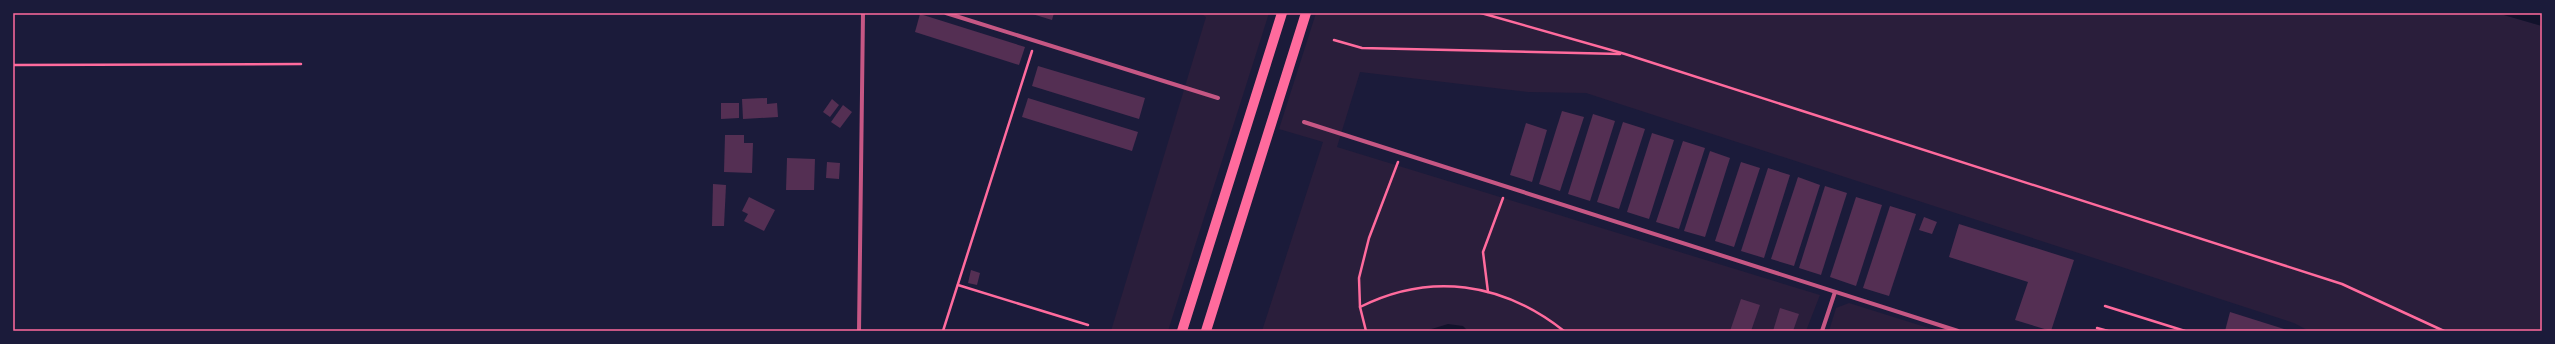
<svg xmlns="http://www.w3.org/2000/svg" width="2555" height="344" viewBox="0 0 2555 344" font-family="'Sofia Sans Condensed',sans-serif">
  <rect width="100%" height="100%" fill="#1b1b3a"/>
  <!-- green -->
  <g fill="#2a1e3b">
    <path d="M1200,13H1269L1168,331H1111L1206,17Z"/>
    <path d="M1316,13H2497L2542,26V331H2309L2294,323L1586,93L1528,92L1360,72L1337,147L1820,295L1806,331H1262L1323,142L1279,129Z"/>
    <path d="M1849,303L1938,331H1829L1836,308Z"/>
  </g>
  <!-- water -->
  <g fill="#12122b">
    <path d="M2497,13H2542V26Z"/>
    <path d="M1448,324L1463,326L1468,331H1425Z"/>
  </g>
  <!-- building -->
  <g fill="#542f53">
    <path d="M1029,13H1054L1052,20Z"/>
    <path d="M920,14L1025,47L1019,65L915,32Z"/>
    <path d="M1038,66L1145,98L1139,119L1032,86Z"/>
    <path d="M767,98V104L777,103L778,117L743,119L742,99Z"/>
    <path d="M1028,98L1138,132L1132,151L1022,117Z"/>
    <path d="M832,99L839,105L830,117L823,112Z"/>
    <path d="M721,103H739V118L721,119Z"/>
    <path d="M843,105L852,112L840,128L831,122Z"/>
    <path d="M1562,111L1584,117L1560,191L1539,184Z"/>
    <path d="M1593,114L1615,121L1590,201L1568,194Z"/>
    <path d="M1623,122L1645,129L1619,209L1597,202Z"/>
    <path d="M1526,123L1547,130L1532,182L1510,175Z"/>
    <path d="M1652,133L1674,140L1649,219L1627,212Z"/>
    <path d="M725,135H744V143H753L752,173L724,172Z"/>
    <path d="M1683,141L1705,148L1679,229L1656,222Z"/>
    <path d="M1710,151L1730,158L1705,237L1684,231Z"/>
    <path d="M787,158L815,159L814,190H786Z"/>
    <path d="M827,162L840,163L839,179L826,178Z"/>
    <path d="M1741,162L1760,168L1734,247L1715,241Z"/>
    <path d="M1768,168L1790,175L1764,258L1741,251Z"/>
    <path d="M1798,177L1820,185L1794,266L1771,259Z"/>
    <path d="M713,184L726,185L724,226H712Z"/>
    <path d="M1825,186L1847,193L1821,275L1799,268Z"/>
    <path d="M749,197L775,210L764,231L744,221L748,214L742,211Z"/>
    <path d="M1856,197L1882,205L1856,286L1830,277Z"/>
    <path d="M1890,206L1916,214L1889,296L1863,288Z"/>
    <path d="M1924,217L1937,222L1932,234L1919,230Z"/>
    <path d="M1959,224L2074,260L2051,331L2015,320L2028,282L1949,257Z"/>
    <path d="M971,270L980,273L977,285L968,283Z"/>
    <path d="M1741,299L1760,305L1751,331H1730Z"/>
    <path d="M1780,308L1799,314L1793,331H1773Z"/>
    <path d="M2230,312L2290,331H2225Z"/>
  </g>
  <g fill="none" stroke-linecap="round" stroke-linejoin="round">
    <!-- path -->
    <g stroke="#ff6b9d" stroke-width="2.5">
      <path d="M1481,13L1625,54L2342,284L2444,331"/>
      <path d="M1334,40L1362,48L1620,54"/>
      <path d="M13,65L301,64"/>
      <path d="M958,285L1088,325"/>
      <path d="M1488,292L1483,252L1503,198"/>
      <path d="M2105,306L2185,331"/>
      <path d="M1360,307C1430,272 1502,282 1564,331"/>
      <path d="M2097,328L2108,331"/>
      <path d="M943,331L1032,51"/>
      <path d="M1366,331L1360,307L1359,278L1369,238L1398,162"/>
    </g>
    <!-- minor -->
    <g stroke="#c65784" stroke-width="4">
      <path d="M946,13L1218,98"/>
      <path d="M1304,122L1958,331"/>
      <path d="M859,331L863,13"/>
      <path d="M1822,331L1835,292"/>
    </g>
    <!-- primary -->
    <g stroke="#ff6b9d" stroke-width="10">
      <path d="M1182,331L1282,13"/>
      <path d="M1206,331L1306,13"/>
    </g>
  </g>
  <!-- border -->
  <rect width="2555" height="344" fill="none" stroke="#1b1b3a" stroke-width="28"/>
  <rect x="14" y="14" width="2527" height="316" fill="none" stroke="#ff6b9d" stroke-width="1.5"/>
</svg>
